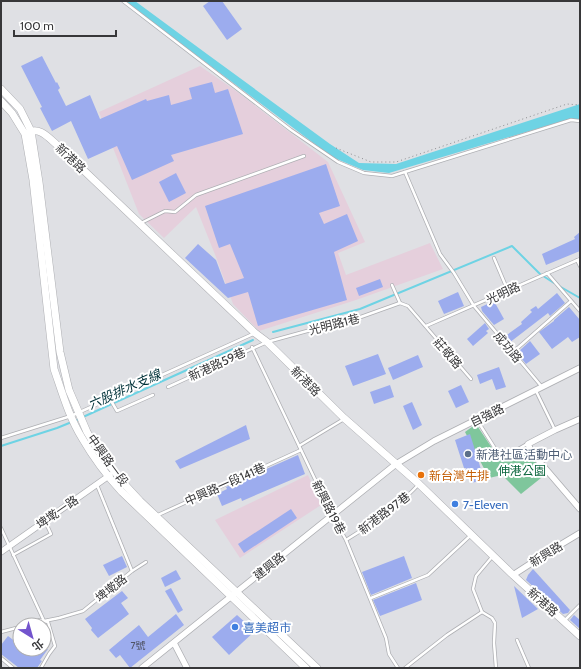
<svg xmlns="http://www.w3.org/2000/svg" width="581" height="669" viewBox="0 0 581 669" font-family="Cabin,'Noto Sans TC',sans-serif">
  <rect width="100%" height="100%" fill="#dfe0e4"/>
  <!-- industrial -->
  <g fill="#e5cfdc">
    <path d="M200,66L239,93L328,162L365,242L338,253L346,275L430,243L443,269L356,300L259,331L233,304L216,257L196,207L164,238L139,214L99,112Z"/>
    <path d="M308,475L321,505L240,558L215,520Z"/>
  </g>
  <!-- green -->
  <path fill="#7fc69c" d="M476,424L500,460L525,447L546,474L521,494L502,475L489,478L465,432Z"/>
  <!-- water -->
  <path fill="#6ed3e4" d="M124,1H135L207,54L330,144L359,163L396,164L580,104V119L563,121L389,173L363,170L332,157Z"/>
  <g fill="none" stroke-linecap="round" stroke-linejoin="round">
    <!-- stream -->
    <g stroke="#6ed3e4" stroke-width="2">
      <path d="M559,286L580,298"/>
      <path d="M273,332L360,309L512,246L540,274L554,283"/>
      <path d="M83,417L253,340"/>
      <path d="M1,446L57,428L79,419"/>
    </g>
  </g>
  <!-- building -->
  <g fill="#9cacee">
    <path d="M210,1H222L242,29L227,40L203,6Z"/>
    <path d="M42,56L56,83L57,82L60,88L58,90L66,106L90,95L100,119L146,99L147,101L169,95L171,105L192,99L189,88L212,82L215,93L228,89L243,134L171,155L174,161L132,180L117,146L88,159L71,121L52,131L40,108L42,107L21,66Z"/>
    <path d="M326,164L340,206L319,213L324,224L347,214L358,241L334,252L347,300L258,326L248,292L228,298L185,258L198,244L216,260L225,284L244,278L230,244L219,248L205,206Z"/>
    <path d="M176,173L186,193L169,202L159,182Z"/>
    <path d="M580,232V251L546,265L542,254L575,239L574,237Z"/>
    <path d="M380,279L383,287L359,296L356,288Z"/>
    <path d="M458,292L464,306L444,314L438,301Z"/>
    <path d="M557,293L565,303L550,316L548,313L509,343L504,337L522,324L521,322L532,312L530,310L536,306L538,309Z"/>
    <path d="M494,301L504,319L494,325L482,311L481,307Z"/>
    <path d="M569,307L580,320V337L572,342L568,337L552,349L539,332L554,321V320Z"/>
    <path d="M485,323L489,329L486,331L488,333L473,346L467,339Z"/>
    <path d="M530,341L540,354L526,364L517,353Z"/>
    <path d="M378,354L386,374L353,386L345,366Z"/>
    <path d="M418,355L423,367L393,380L388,368Z"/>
    <path d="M499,367L506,387L496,390L492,379L480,384L477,375Z"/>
    <path d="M390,385L394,397L374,404L370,392Z"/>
    <path d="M461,385L469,402L456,408L448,391Z"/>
    <path d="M412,402L422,425L413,430L403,406Z"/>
    <path d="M246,425L250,439L180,469L175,461Z"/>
    <path d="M470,434L484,479L472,483L466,468H464L455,440Z"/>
    <path d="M298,455L305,474L242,501L241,498L222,506L217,494L227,489L226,487Z"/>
    <path d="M291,509L297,518L244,553L238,544Z"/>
    <path d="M122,556L127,567L109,576L103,565Z"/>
    <path d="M404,556L412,578L371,595L362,572Z"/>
    <path d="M533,569L570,610L568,613L563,614L526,580L528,575Z"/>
    <path d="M176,570L181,579L165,587L161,578Z"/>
    <path d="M416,583L422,600L380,616L373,600Z"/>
    <path d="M514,586L538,609L522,618Z"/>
    <path d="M171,588L183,610L178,613L165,591Z"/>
    <path d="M122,591L128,598L121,603L129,614L98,638L91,630L92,628L85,619Z"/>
    <path d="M176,614L184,625L130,668L120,655L116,658L109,650L139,625L148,637Z"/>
    <path d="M237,615L255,631L229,655L212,637Z"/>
    <path d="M574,615L580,620V629L570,620Z"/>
    <path d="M8,636L20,645V649L27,650L48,649L40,660L42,661L37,668H19L1,654V645Z"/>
  </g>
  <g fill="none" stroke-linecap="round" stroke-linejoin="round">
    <!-- service casing -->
    <g stroke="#aeafb3" stroke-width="4">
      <g id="service">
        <path d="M123,1L291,130L338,162L364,173L392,176L571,120L580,121"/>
        <path d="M405,172L440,254L454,273L474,306L542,387"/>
        <path d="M141,223L165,211L175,212L196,195L304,156"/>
        <path d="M494,258L508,291"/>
        <path d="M577,260L580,266"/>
        <path d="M547,273L580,311"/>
        <path d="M392,285L400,303L408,306L471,379"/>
        <path d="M426,326L580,259"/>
        <path d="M252,347L332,515L346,540L386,638L389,654L398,668"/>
        <path d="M512,353L571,301"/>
        <path d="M168,387L267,342L318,328L344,323L400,303"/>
        <path d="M536,391L555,430"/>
        <path d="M110,399L117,411L153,395"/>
        <path d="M477,420L501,458L506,456L527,444"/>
        <path d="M1,438L71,416L253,334"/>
        <path d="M299,446L344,419"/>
        <path d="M158,515L301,450"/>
        <path d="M1,528L44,621L48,622L55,646L49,654L41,668"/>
        <path d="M346,540C372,524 398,507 419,484"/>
        <path d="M13,555L51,534L45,521"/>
        <path d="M132,571L146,562"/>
        <path d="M371,598L428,575L470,536"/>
        <path d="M482,612L473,589L476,576L492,557"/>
        <path d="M482,612L492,618L495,623L494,643L496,668"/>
        <path d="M564,621L580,605"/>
        <path d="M24,625L37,620L44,621L59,618L83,611L132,571L97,485"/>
        <path d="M1,632L20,627"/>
        <path d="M517,640L529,668"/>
        <path d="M1,658L13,668"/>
        <path d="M405,668L447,635L482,612"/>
      </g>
    </g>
    <!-- minor casing -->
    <g stroke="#aeafb3" stroke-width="7">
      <g id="minor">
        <path d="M580,419L555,430L528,444L532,453L580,509"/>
        <path d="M1,552L110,475"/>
        <path d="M513,575L550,551L580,533"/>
        <path d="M174,643L187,668"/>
        <path d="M142,668L396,464L434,441L580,368"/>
      </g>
    </g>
    <!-- tertiary casing -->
    <g stroke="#aeafb3" stroke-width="8">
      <path id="tertiary" d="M27,133C39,126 48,137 57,145L255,333L267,342L344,418L419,484L513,575L580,636"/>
    </g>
    <!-- secondary casing -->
    <g stroke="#aeafb3" stroke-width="8">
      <g id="secondary">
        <path d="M1,89L20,109L31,131L39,182L60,352L69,390L87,432L99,452L127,487L140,501L317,668"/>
        <path d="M1,101L12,113L25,134L33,180L54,369C62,392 69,417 82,438C93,457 107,476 122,492L306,668"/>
      </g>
    </g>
    <!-- path -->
    <path stroke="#8c8d90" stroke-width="1" stroke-dasharray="1 3" stroke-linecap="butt" d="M336,148L371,162H396L567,104L580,105"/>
    <!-- service -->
    <use href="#service" stroke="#fff" stroke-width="2.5"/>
    <!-- minor -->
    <use href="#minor" stroke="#fff" stroke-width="5.5"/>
    <!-- tertiary -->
    <use href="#tertiary" stroke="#fff" stroke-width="7"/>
    <!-- secondary -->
    <use href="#secondary" stroke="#fff" stroke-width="7"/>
  </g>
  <!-- markers -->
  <circle fill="#5c6f8a" stroke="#fff" stroke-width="1.5" cx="468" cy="454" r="4"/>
  <circle fill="#e8710a" stroke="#fff" stroke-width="1.5" cx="421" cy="475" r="4"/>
  <g fill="#3f7fe0" stroke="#fff" stroke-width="1.5">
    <circle cx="455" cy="504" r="4"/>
    <circle cx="235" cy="627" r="4"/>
  </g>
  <g text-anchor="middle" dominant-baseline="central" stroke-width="4" stroke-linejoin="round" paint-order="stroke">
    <!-- number labels -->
    <g font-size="10" fill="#505466">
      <text x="138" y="645">7號</text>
    </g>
    <!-- street labels -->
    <g font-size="12" fill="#373739" stroke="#fff">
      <text transform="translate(71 158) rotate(43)">新港路</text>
      <text transform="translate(503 293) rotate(-25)">光明路</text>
      <text transform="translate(334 324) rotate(-14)">光明路1巷</text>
      <text transform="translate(508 347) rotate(50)">成功路</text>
      <text transform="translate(448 353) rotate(49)">莊敬路</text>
      <text transform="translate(217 364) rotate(-25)">新港路59巷</text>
      <text transform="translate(306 381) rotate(45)">新港路</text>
      <text transform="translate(487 415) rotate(-26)">自強路</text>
      <text transform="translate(108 460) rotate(54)">中興路一段</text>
      <text transform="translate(225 484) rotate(-24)">中興路一段141巷</text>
      <text transform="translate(329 507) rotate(63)">新興路19巷</text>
      <text transform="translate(57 512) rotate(-35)">埤墘一路</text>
      <text transform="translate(384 513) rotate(-37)">新港路97巷</text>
      <text transform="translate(546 554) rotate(-32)">新興路</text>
      <text transform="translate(269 566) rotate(-39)">建興路</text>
      <text transform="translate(111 588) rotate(-39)">埤墘路</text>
      <text transform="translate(543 602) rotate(42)">新港路</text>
    </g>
    <!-- service labels -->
    <g font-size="12" fill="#4e5e75" stroke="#fff" text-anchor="start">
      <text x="476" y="454">新港社區活動中心</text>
    </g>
    <!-- park labels -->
    <g font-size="12" fill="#09643c" stroke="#fff">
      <text x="522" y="470">伸港公園</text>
    </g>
    <!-- food labels -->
    <g font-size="12" fill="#c56008" stroke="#fff" text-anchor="start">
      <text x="429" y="475">新台灣牛排</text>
    </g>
    <!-- shop labels -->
    <g font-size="12" fill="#366cbe" stroke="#fff" text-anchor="start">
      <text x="463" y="504">7-Eleven</text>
      <text x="243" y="627">喜美超市</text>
    </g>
    <!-- water labels -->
    <g font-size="13" font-style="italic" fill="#003239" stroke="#fff">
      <text transform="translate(124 389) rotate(-24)">六股排水支線</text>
    </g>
  </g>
  <!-- border -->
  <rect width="581" height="669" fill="none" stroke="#373739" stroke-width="4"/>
  <!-- north arrow -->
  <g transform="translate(32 637) rotate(143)"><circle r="19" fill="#ffffff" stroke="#afafb0"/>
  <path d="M0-3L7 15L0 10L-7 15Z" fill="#7354cd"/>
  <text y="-6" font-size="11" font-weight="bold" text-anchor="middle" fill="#373739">北</text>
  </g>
  <!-- scale -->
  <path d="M14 30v6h102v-6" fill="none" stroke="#373739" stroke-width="2"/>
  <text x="20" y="30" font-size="12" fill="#373739" stroke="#ffffff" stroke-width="3" paint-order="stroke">100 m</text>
</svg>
